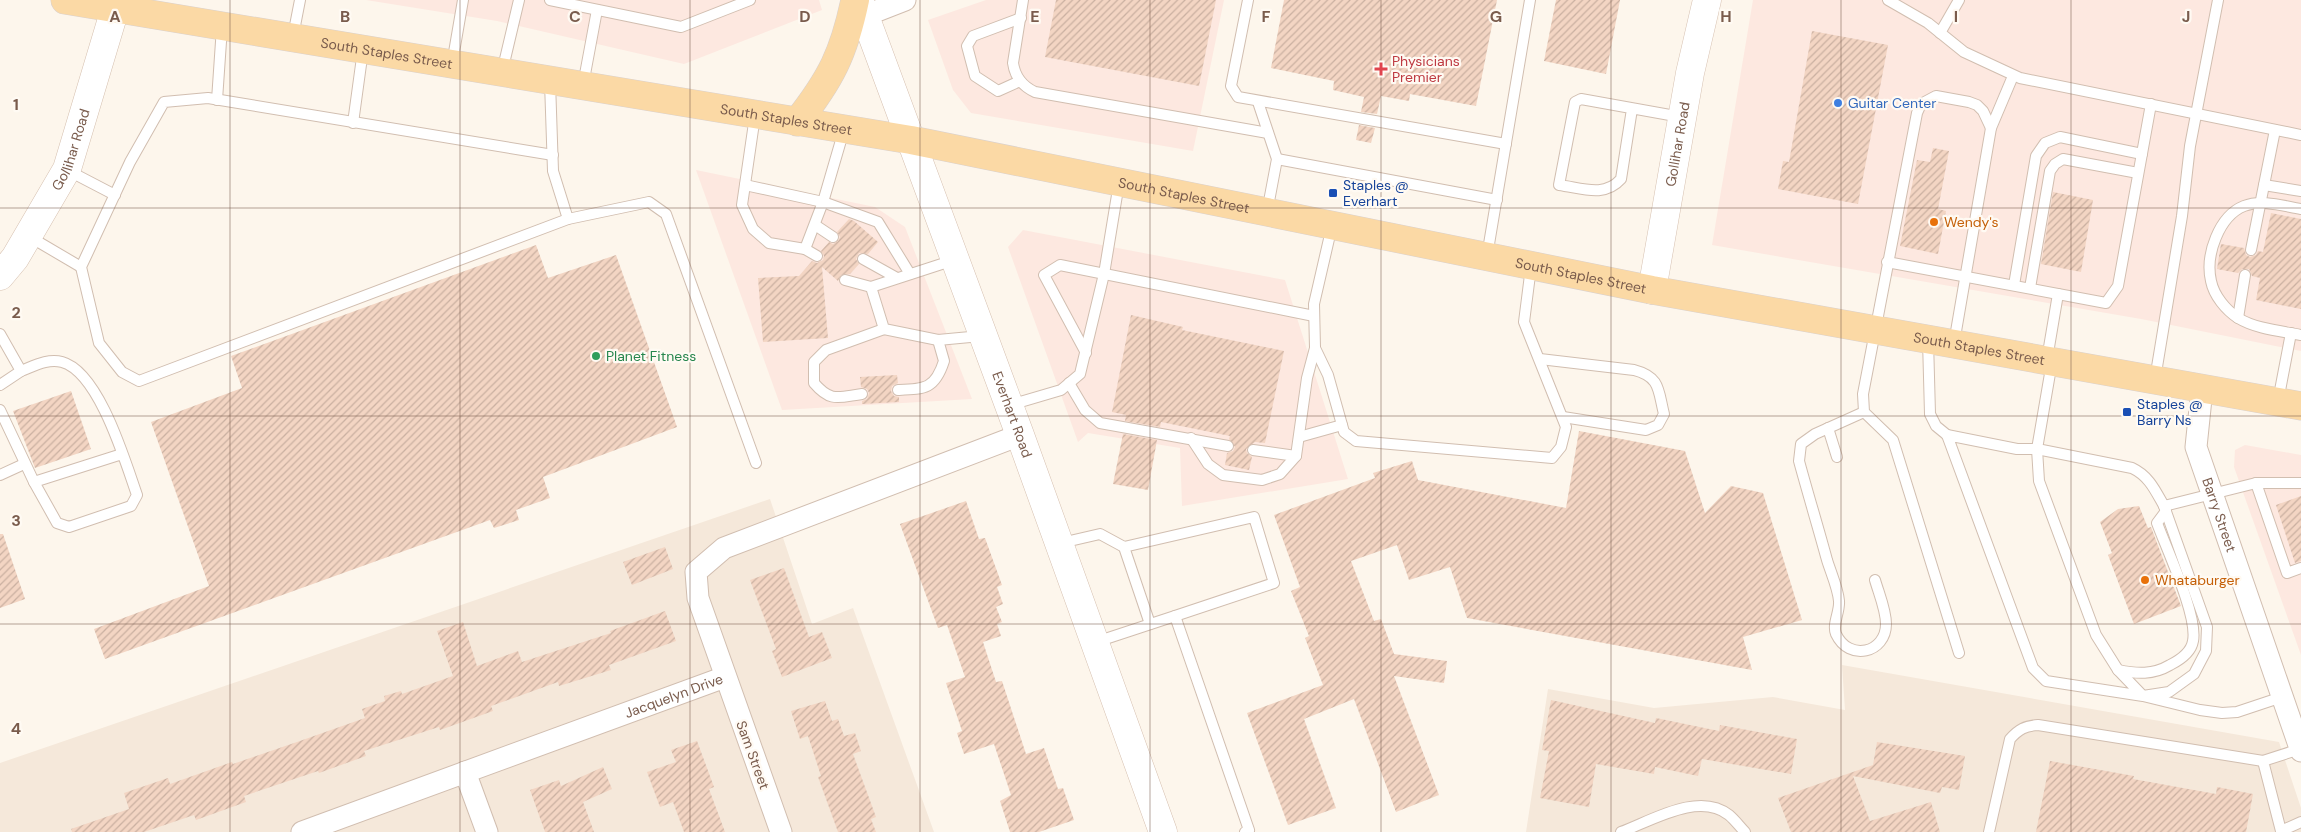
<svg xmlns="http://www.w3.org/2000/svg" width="2301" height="832" viewBox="0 0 2301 832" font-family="'DM Sans',sans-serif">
  <defs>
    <pattern id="building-hatch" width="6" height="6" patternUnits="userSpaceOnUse" patternTransform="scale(1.25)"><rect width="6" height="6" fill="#f3d5c3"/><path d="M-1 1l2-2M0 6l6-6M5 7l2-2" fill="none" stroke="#cab0a1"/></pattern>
  </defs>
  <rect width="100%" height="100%" fill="#fdf6ec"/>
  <!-- residential -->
  <g fill="#f5e8da">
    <path d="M770,499L812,624L853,608L934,832H0V763Z"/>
    <path d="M1842,665L2279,742L2301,808V832H1526L1548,689L1654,708L1773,697L1845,710Z"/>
  </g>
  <!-- commercial -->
  <g fill="#fde8e0">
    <path d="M366,0H819L822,10L684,64L497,21Z"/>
    <path d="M986,0H1224L1193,151L971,113L953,90L928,20Z"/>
    <path d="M1753,0H2301V351L2141,319L1712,245Z"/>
    <path d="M696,170L875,207L905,227L972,399L782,410Z"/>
    <path d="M1023,230L1285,280L1348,479L1182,506L1180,448L1088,433L1078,442L1008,247Z"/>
    <path d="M2245,445L2301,455V655L2234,467L2235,450Z"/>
  </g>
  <!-- building -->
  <g fill="url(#building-hatch)">
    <path d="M1056,0H1216L1199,86L1045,57Z"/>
    <path d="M1284,0H1497L1476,106L1410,94L1409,101L1381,96L1377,114L1361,112L1364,97L1333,90L1334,81L1271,68Z"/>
    <path d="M1556,0H1620L1606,74L1544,61Z"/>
    <path d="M1812,31L1888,45L1858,204L1778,189L1783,161L1789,162Z"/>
    <path d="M1359,125L1375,128L1371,143L1356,140Z"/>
    <path d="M1933,148L1949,151L1938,209L1946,211L1938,254L1900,246L1917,160L1930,162Z"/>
    <path d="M2053,192L2093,200L2081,272L2041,264Z"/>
    <path d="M2271,213L2301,219V309L2256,300L2260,278L2252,276L2249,269H2242L2238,273L2217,269L2221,244L2244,248L2246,255L2250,257L2256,255L2258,251L2263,252Z"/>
    <path d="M849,219L854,221L878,242L868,254L859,253L856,259L859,264L850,274L841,275L838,281L822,267L828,338L763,342L758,278L799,276L812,261L817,263L823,260L824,256L821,251L829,242L833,244L838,241L840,237L837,232Z"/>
    <path d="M536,245L548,278L616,255L677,427L543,477L550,498L516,510L519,520L494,528L490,520L105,659L94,629L209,586L151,422L242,388L231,356Z"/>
    <path d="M1131,315L1183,327L1182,330L1284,351L1265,443L1255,442L1246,449L1247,453L1252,457L1249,470L1225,465L1227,453L1233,451L1235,447L1229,439L1230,436L1161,422L1160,427L1125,421L1126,415L1112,412Z"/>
    <path d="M897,375L898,383L892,386L891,391L894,396L899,397V402L862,404V401L867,399L869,393L867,389L861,387L860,377Z"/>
    <path d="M71,391L91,449L35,468L13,411Z"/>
    <path d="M1579,431L1685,451L1705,513L1731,486L1763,493L1802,620L1743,637L1752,670L1467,618L1450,567L1409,580L1397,545L1351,561L1374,621L1381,619L1394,654L1447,661L1444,683L1394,676L1439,795L1396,812L1354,699L1304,719L1336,808L1288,825L1247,713L1323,685L1305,638L1309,636L1291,591L1300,587L1274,515L1375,478L1373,473L1412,461L1418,480L1566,508Z"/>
    <path d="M1123,434L1157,440L1148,490L1113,484Z"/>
    <path d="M2301,496V561L2295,563L2276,505Z"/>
    <path d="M966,501L979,539L985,538L1002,585L997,587L1003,604L996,607L1002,622L997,624L1001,636L983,642L996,682L1002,681L1026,754L1044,748L1058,789L1063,788L1074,820L1039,832H1010L1000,801L1011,795L994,744L964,754L957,733L962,731L946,683L965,677L947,625L938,628L900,524Z"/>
    <path d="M2139,506L2148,528L2151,527L2181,606L2134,624L2108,555L2112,553L2100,522L2118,509Z"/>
    <path d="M0,534H3L25,599L0,608Z"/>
    <path d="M665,547L673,569L632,585L623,562Z"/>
    <path d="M784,568L809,637L822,632L832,658L782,677L772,651L776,649L750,580Z"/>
    <path d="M665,611L676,641L609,665L611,670L559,686L558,682L491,706L493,711L440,730L439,727L364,751L366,756L319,773L318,771L244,796L246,802L196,820L194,815L144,832H72L71,829L129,809L124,793L168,778L170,784L232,762L233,764L297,742L365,718L362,709L385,701L384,696L401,691L402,694L453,676L437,631L463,622L477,666L518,651L522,662L611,633L610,631Z"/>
    <path d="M1551,700L1655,723L1656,718L1719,731L1720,725L1797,739L1791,774L1702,759L1698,776L1655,767L1654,774L1596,764L1589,807L1540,798L1549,751L1542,750Z"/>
    <path d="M825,701L832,721L838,719L844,736L855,733L861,751L853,754L876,817L871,819L876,832H838L818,777L821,776L808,736L800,739L791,711Z"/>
    <path d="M697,741L714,787L709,789L725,832H684L673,802L660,807L647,772L676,762L671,750Z"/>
    <path d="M1877,742L1965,756L1959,790L1942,787L1940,793L1853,776L1870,821L1931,802L1940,832H1791L1778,798L1873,765Z"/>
    <path d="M2050,761L2134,776L2133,779L2216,794L2217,787L2253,794L2246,832H2036Z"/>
    <path d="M603,767L612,789L583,802L594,832H545L530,790L559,780L561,786Z"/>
  </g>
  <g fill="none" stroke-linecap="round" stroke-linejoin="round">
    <!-- lane casing -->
    <g stroke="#d1beb0" stroke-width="12">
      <g id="lane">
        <path d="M550,0L681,27L750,0"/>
        <path d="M1023,0L1013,63C1015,77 1022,86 1035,92L1268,133"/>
        <path d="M1248,0L1231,86L1238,97L1506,144"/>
        <path d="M1888,0L1928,23L1964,52L2020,78L2301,135"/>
        <path d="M1940,33L1959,0"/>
        <path d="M293,36L300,0"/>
        <path d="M452,64L463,0"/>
        <path d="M502,72L519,0"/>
        <path d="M1020,81L998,91L975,76L967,46L973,36L1021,18"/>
        <path d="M550,82L553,171L568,219L649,202L666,214L756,463"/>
        <path d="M583,85L597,10"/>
        <path d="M217,100L222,27"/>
        <path d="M1258,102L1277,159L1267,212"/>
        <path d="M1632,109L1621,179C1604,198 1582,188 1559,185L1575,102L1581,99L1681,117"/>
        <path d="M755,116L742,205L753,229L769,243L805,249"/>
        <path d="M353,123L363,50"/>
        <path d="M844,130L823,202L878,222L910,274"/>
        <path d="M553,155L208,98L164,102L130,162L81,267L99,343L122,372L139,381L568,219"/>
        <path d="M1277,159L1497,200"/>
        <path d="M67,170L115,195"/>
        <path d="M745,185L823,202L805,249L817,256"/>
        <path d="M2264,185L2301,191"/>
        <path d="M2301,209C2283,206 2262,199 2244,206C2219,216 2205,255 2211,281C2214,296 2226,310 2238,318C2256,329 2281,331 2301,335"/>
        <path d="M815,225L833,237"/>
        <path d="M1332,226L1314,304L1315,348L1328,375L1344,432L1356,441L1552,458L1561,447L1566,427L1524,322L1531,267"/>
        <path d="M30,237L81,267"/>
        <path d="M2251,250L2275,130"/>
        <path d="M1487,256L1530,0"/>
        <path d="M863,259L897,278"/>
        <path d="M954,260L871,287L884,329L938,340L981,336"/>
        <path d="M1887,262L2106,303L2118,286L2151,104"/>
        <path d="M845,280L871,287"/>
        <path d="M2014,285L2036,156L2045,143L2060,137L2142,154"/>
        <path d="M2030,288L2050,171L2055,164L2063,159L2138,173"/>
        <path d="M2238,318L2245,275"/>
        <path d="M0,334L21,371C34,366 48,358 62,362C99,372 125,461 137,495L131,506L69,527L57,523L34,482L122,454"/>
        <path d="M1928,340L1930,414L1936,426L1947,435"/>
        <path d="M1954,343L1991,128L2013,76"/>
        <path d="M1086,353L1044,275L1060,265L1314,316"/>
        <path d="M1540,359L1634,370C1661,377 1658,391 1664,414L1658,425L1646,430L1563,417"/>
        <path d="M2047,359L2058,294"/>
        <path d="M2052,362L2037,449L2132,468C2149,476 2155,490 2164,506L2256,483H2301"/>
        <path d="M2155,379L2182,216L2190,146L2218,0"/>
        <path d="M1069,383L1085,410L1100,423L1228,446"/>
        <path d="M0,385L21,371"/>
        <path d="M898,390C925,389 935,389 944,361L938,340"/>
        <path d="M862,394C839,397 831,403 814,383V362L826,350L884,329"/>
        <path d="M2278,401L2291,333"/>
        <path d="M1010,405L1061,390L1080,374L1104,274L1119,183"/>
        <path d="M0,410L34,482"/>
        <path d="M1864,412L1815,434L1801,444L1799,461C1808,494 1818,527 1827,560C1831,573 1838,588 1839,601C1840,612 1832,624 1836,634C1849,662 1886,653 1886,624C1886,610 1879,594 1875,580"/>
        <path d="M1828,428L1837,457"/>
        <path d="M1299,437L1342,425"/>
        <path d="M1191,438L1208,464L1223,475L1262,480L1280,474L1296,456L1307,378L1315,348"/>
        <path d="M1253,450L1296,456"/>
        <path d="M0,475L24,464"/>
        <path d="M2256,483L2287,573L2301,568"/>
        <path d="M2164,506L2207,627L2206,651L2194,674L2169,692L2143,696L2046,681L2033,668L1947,435L2017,449H2037L2039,481L2096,635L2118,670L2143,696L2200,710L2222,713L2237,712L2282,697"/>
        <path d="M1061,543L1100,534L1124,547L1254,517L1274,583L1175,616"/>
        <path d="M1124,547L1150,624"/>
        <path d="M1096,642L1175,616L1249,830L1245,832"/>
        <path d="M1959,653L1893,440L1864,412L1863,394L1917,113L1921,104L1936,96L1969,102L1977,105L1983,111L1991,128"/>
        <path d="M2118,670C2137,674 2153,675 2170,665C2180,660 2191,653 2193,641C2198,616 2167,550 2157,523L2166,511"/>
        <path d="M2300,749L2263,761L2281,831L2301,822"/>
        <path d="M1621,832C1651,821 1699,791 1729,815C1735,820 1740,827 1745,832"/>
        <path d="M1989,832L2010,739C2019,729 2025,726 2038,725L2263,761"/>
      </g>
    </g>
    <!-- street casing -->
    <g stroke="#d1beb0" stroke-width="23">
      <g id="street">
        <path d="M864,16L905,0"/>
        <path id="s1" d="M2202,389L2196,447L2301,751"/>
        <path d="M465,772L487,832"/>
        <path id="s2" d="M302,832L725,677"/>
        <path d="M781,832L698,598L696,572L724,548L1020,435"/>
      </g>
    </g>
    <!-- secondary casing -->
    <g stroke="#d6c0b0" stroke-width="29">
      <g id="secondary">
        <path id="s3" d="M859,0L1020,435L1163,832"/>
        <path id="s4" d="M0,276L15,258L67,169L115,9"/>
        <path id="s5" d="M1652,290L1690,73L1707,0"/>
      </g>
    </g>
    <!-- primary casing -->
    <g stroke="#dad1cd" stroke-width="29">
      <g id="primary">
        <path id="s6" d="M65,0L911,140L1652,290L2301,406"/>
        <path d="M797,122C831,79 844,53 855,0"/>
      </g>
    </g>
    <!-- lane -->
    <use href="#lane" stroke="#fff" stroke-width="10"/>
    <!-- street -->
    <use href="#street" stroke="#fff" stroke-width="21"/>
    <!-- secondary -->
    <use href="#secondary" stroke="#fff" stroke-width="28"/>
    <!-- primary -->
    <use href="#primary" stroke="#fbd9a5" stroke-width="28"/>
  </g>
  <!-- grid -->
  <path fill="none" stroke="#7a5c4d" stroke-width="1" stroke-opacity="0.55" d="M230,0V832M460,0V832M690,0V832M920,0V832M1150,0V832M1381,0V832M1611,0V832M1841,0V832M2071,0V832M0,208H2301M0,416H2301M0,624H2301"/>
  <!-- markers -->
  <path fill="#e0444e" stroke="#fffaf3" stroke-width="2" d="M1378.5 61.5h5v5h5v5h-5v5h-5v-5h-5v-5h5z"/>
  <circle fill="#3f7fe0" stroke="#fffaf3" stroke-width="2" cx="1838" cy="103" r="5"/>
  <g fill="#1a4fb4" stroke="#fffaf3" stroke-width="2">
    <rect x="1328" y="188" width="10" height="10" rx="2.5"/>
    <rect x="2122" y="407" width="10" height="10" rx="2.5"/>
  </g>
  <g fill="#e8710a" stroke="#fffaf3" stroke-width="2">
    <circle cx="1934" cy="222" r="5"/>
    <circle cx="2145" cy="580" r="5"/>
  </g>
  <circle fill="#2e9e5b" stroke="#fffaf3" stroke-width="2" cx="596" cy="356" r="5"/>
  <g text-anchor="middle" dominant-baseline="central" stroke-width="4.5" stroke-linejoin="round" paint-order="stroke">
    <!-- street labels -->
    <g font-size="14" fill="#7a5c4d" stroke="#fffaf3">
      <text stroke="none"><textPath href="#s6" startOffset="326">South Staples Street</textPath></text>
      <text stroke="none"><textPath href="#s6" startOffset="731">South Staples Street</textPath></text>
      <text stroke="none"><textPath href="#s5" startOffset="148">Gollihar Road</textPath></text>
      <text stroke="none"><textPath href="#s4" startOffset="146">Gollihar Road</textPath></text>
      <text stroke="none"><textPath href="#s6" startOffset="1136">South Staples Street</textPath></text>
      <text stroke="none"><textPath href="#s6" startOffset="1541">South Staples Street</textPath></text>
      <text stroke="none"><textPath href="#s6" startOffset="1946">South Staples Street</textPath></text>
      <text stroke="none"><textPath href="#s3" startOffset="442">Everhart Road</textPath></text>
      <text stroke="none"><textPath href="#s1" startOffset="130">Barry Street</textPath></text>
      <text stroke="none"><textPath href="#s2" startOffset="396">Jacquelyn Drive</textPath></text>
      <text transform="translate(753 755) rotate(70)">Sam Street</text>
    </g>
    <!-- health labels -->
    <g font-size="14" fill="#be3a42" stroke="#fffaf3" text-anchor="start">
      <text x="1392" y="61">Physicians<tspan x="1392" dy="16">Premier</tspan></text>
    </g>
    <!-- shop labels -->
    <g font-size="14" fill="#366cbe" stroke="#fffaf3" text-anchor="start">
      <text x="1848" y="103">Guitar Center</text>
    </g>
    <!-- transit labels -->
    <g font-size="14" fill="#164399" stroke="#fffaf3" text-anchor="start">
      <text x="1343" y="185">Staples @<tspan x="1343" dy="16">Everhart</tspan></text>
      <text x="2137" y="404">Staples @<tspan x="2137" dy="16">Barry Ns</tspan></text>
    </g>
    <!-- food labels -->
    <g font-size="14" fill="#c56008" stroke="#fffaf3" text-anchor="start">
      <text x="1944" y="222">Wendy's</text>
      <text x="2155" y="580">Whataburger</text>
    </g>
    <!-- leisure labels -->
    <g font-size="14" fill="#27864d" stroke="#fffaf3" text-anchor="start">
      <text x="606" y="356">Planet Fitness</text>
    </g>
  </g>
  <g font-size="16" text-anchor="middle" font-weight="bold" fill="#7a5c4d" stroke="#fffaf3" stroke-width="4.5" stroke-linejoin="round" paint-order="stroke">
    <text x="115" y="22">A</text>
    <text x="345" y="22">B</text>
    <text x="575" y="22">C</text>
    <text x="805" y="22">D</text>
    <text x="1035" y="22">E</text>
    <text x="1266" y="22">F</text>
    <text x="1496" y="22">G</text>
    <text x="1726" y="22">H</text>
    <text x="1956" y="22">I</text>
    <text x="2186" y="22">J</text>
    <text x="16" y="110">1</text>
    <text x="16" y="318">2</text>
    <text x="16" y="526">3</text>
    <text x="16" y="734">4</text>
  </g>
</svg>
